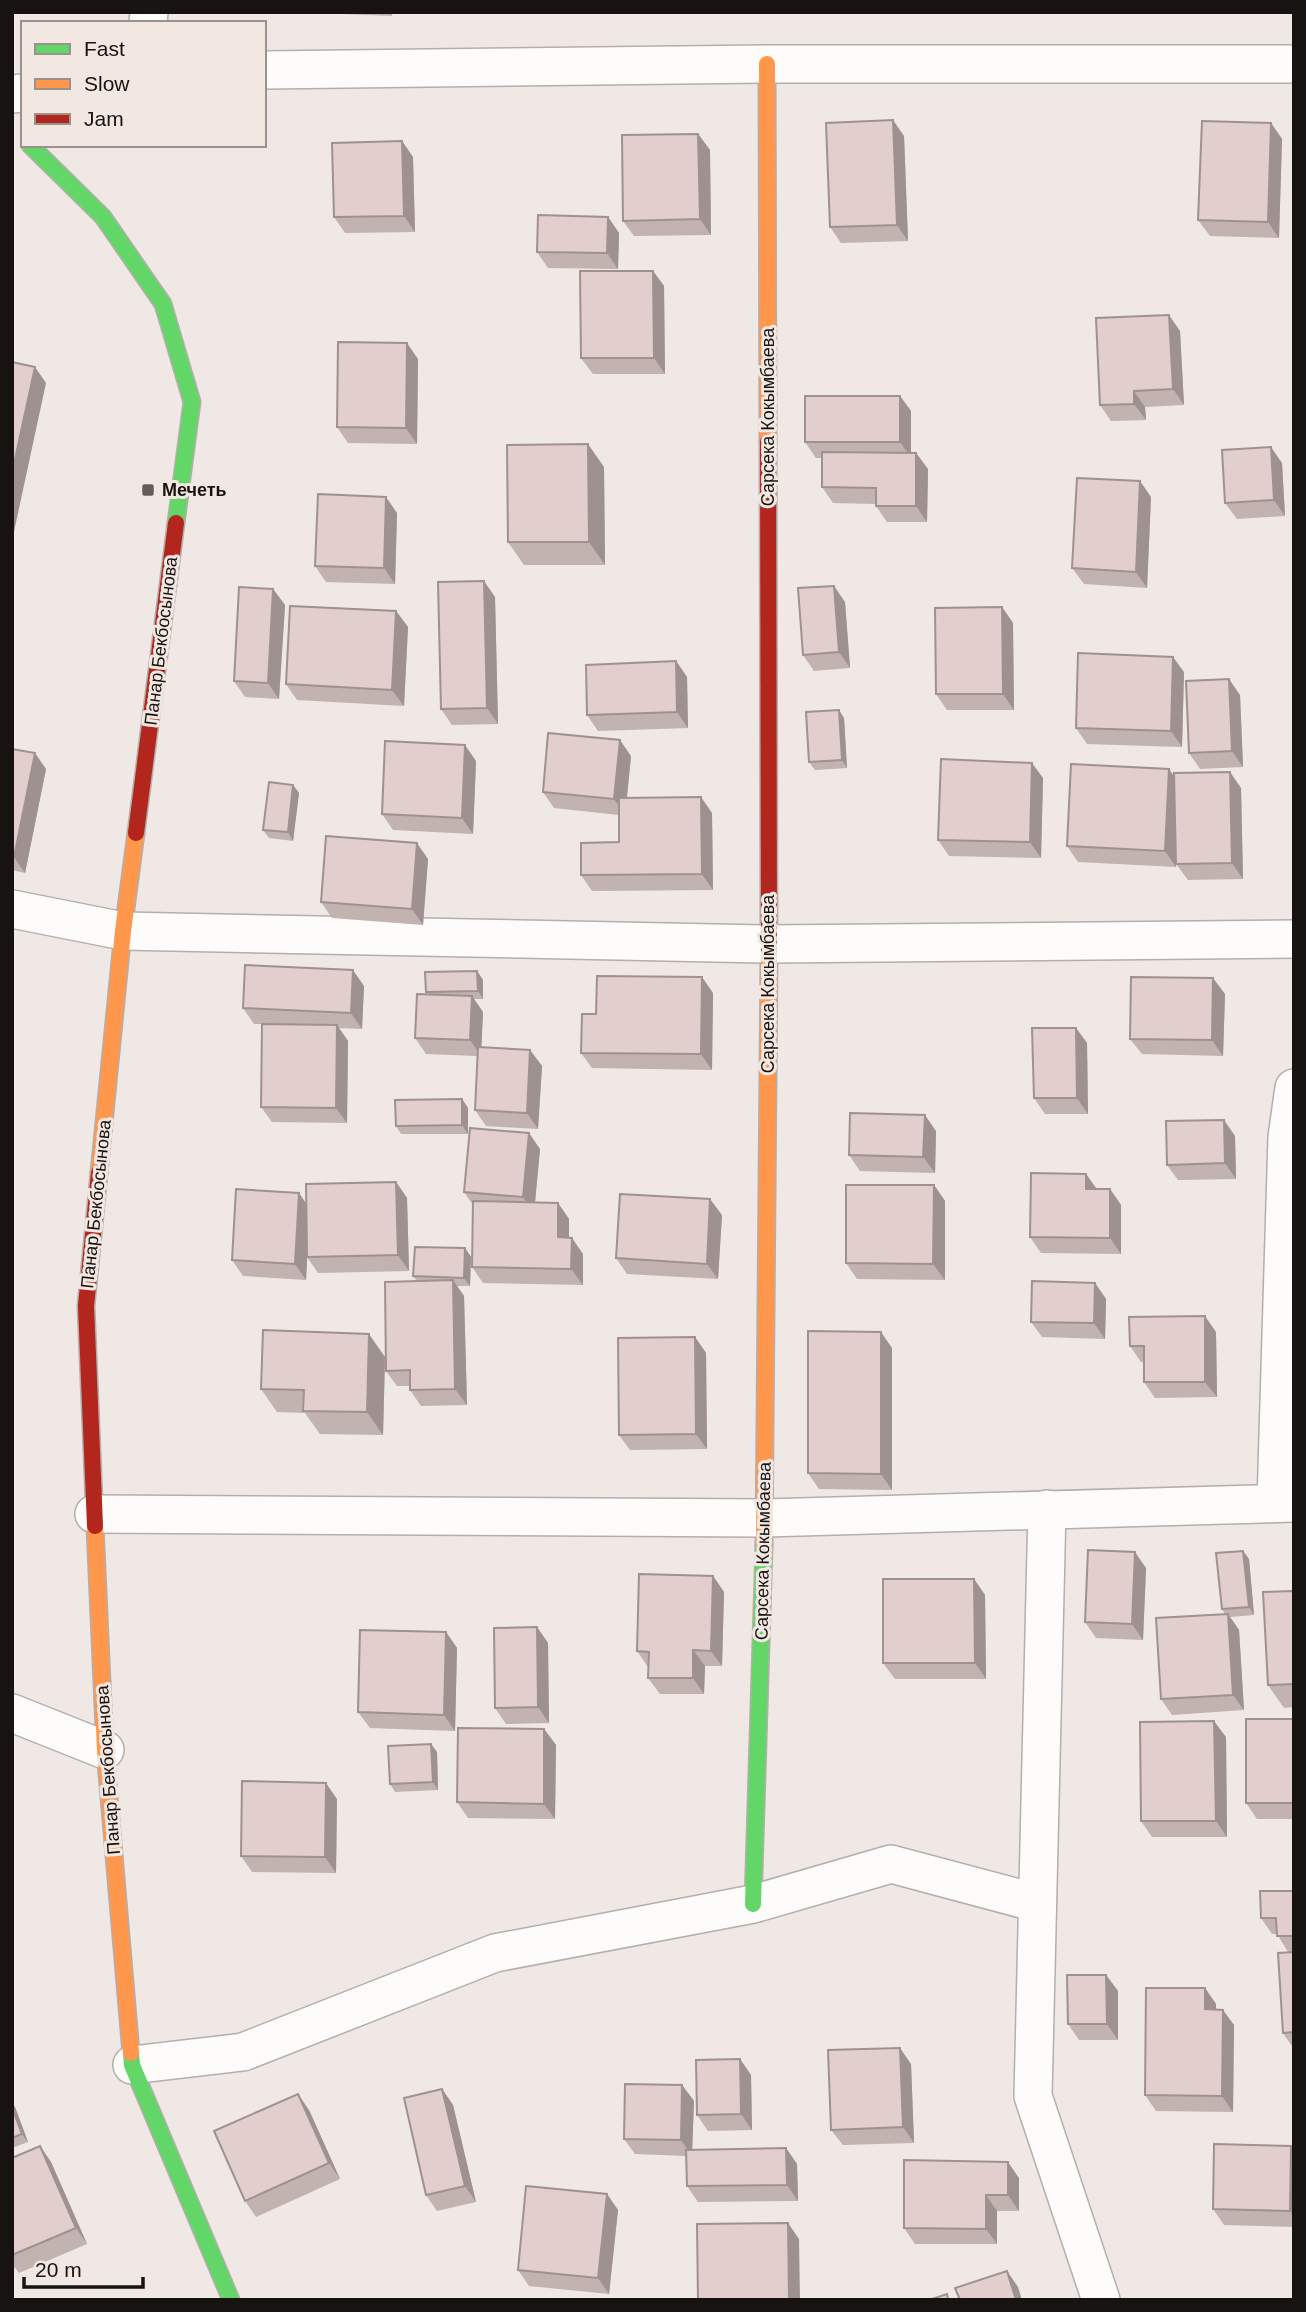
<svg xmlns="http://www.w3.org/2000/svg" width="1306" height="2312" viewBox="0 0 1306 2312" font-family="Arial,sans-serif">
  <rect width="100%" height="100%" fill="#efe8e5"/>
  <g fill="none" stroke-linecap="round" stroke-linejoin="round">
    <!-- street casing -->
    <g stroke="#b4aeac" stroke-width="40">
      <g id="street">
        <path d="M148,23L149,12"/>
        <path d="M264,70L767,64H1294"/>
        <path d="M12,94L23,93"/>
        <path d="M12,909L123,931L769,944L1294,939"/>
        <path d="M1276,1502L1287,1137L1294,1088"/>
        <path d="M1047,1509L1033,2096L1101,2300"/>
        <path d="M94,1514L765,1518L1294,1503"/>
        <path d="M12,1713L105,1750"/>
        <path d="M132,2065L243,2052L495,1953L753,1904L891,1864L1037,1903"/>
      </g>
    </g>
    <!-- fast casing -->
    <g stroke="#b4aeac" stroke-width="19">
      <g id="fast">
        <path d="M30,145L103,217L163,304L192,402L176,523"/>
        <path d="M753,1904L764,1545"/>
        <path d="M131,2053L132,2065L231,2300"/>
      </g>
    </g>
    <!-- slow casing -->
    <g stroke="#b4aeac" stroke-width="19">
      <g id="slow">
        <path d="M767,64L768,442"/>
        <path d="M99,1173L123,931L136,833"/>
        <path d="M95,1526L105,1750L131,2053"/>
        <path d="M764,1545L769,954"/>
      </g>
    </g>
    <!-- jam casing -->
    <g stroke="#b4aeac" stroke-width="19">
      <g id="jam">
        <path d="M768,442L769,954"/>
        <path d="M136,833L176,523"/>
        <path d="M95,1526L86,1306L99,1173"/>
      </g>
    </g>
    <!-- street -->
    <use href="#street" stroke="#fdfcfb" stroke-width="37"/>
    <!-- fast -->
    <use href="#fast" stroke="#63d668" stroke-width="16"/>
    <!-- slow -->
    <use href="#slow" stroke="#ff974d" stroke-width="16"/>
    <!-- jam -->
    <use href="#jam" stroke="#b3261e" stroke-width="16"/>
  </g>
  <!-- wall -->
  <g fill="#c2b2b0">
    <path d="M296,12H392V16Z"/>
    <path d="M1271,123L1282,139L1279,238L1210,236L1198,220Z"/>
    <path d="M698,134L710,150L711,235L634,236L623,221Z"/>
    <path d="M904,136L908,241L841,243L830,227Z"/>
    <path d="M402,141L413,157L415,232L345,233L334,217Z"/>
    <path d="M608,217L619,233L618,269L548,268L537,252Z"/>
    <path d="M653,271L664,286L665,374H593L581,358Z"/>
    <path d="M1180,331L1184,405L1145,407L1146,420L1111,421L1100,405Z"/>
    <path d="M418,359L417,444L348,443L337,427Z"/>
    <path d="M900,396L911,411V453H916L928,469L927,522H887L876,506V504L833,503L822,487V458H816L805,442Z"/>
    <path d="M1282,463L1285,516L1237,519L1225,503Z"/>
    <path d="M604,467L605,565H524L508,542Z"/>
    <path d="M1151,497L1147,588L1084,584L1072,568Z"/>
    <path d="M397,513L395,584L326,582L315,566Z"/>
    <path d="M273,589L285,605L279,699L245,697L234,681Z"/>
    <path d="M495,597L498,724L452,725L441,709Z"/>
    <path d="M845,602L850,668L814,671L803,655Z"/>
    <path d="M1002,607L1013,623L1014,710H947L936,694Z"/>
    <path d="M396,611L408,627L404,706L297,700L286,684Z"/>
    <path d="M676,661L687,677L688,728L598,731L587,715Z"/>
    <path d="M1184,672L1182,747L1087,744L1076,728Z"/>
    <path d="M1240,695L1243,767L1200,769L1189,753Z"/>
    <path d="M844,718L847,768L815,770L809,762Z"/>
    <path d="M12,749L46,769L25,873L12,870Z"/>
    <path d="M631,756L627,798L712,813L713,890L592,891L581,875L619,842V815L554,808L543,792Z"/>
    <path d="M476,761L473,834L393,830L382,814Z"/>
    <path d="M1043,778L1041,858L949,856L938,840Z"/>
    <path d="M1175,778L1241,788L1243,879L1188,880L1176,864V862V867L1078,862L1067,846Z"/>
    <path d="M293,785L299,793L293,841L269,838L263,830Z"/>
    <path d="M428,859L423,925L332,918L321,902Z"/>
    <path d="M477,971L483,980V999H474L483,1012L481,1048L530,1050L542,1066L538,1129L486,1126L475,1110L477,1056L426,1054L415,1038L428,994L426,992Z"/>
    <path d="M364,986L362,1029L339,1028L348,1041L347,1123L272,1122L261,1107L262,1024H254L243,1008Z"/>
    <path d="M713,993L712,1070L592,1068L581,1053Z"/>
    <path d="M1225,994L1223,1056L1142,1054L1130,1039Z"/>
    <path d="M1076,1028L1087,1043L1088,1114H1045L1034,1098Z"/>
    <path d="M462,1099L468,1108V1134H401L396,1126Z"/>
    <path d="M936,1131L935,1173L860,1171L849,1155Z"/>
    <path d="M1235,1136L1236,1179L1178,1180L1167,1165Z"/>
    <path d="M540,1149L535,1202L558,1203L569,1219V1238L583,1254V1285L483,1283L472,1267L473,1205L464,1192Z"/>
    <path d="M1086,1174L1097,1189H1110L1121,1205V1254L1041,1253L1030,1237Z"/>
    <path d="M396,1182L407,1198L409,1271L318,1273L307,1257L306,1280L243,1276L232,1260L306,1203Z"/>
    <path d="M934,1185L945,1201V1280L857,1279L846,1263Z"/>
    <path d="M722,1215L718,1279L627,1274L616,1258Z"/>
    <path d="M465,1248L471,1257L470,1286H457L464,1296L467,1405L421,1406L410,1390V1386H397L386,1371L417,1281L413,1276Z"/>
    <path d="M1095,1283L1106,1299L1105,1339L1042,1337L1031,1322Z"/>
    <path d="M1216,1332L1217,1397L1155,1398L1144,1382V1362H1141L1130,1346Z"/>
    <path d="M695,1337L706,1353L707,1449L630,1450L619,1435Z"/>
    <path d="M892,1348V1490L819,1489L808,1473Z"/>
    <path d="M385,1357L383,1435L320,1434L305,1413L277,1412L261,1389Z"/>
    <path d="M1243,1551L1249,1559L1254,1615L1230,1617L1239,1630L1244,1710L1172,1715L1161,1699L1225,1614L1222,1609Z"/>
    <path d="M1146,1568L1143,1640L1096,1638L1085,1622Z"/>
    <path d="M713,1576L724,1592L722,1666H705L704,1694H660L648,1678V1667L637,1651Z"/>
    <path d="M974,1579L985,1595L986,1679H895L883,1663Z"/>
    <path d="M1294,1591V1707L1284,1708L1268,1685Z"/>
    <path d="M537,1627L548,1643L549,1723L506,1724L495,1708Z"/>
    <path d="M446,1632L457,1648L455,1731L370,1728L358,1712Z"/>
    <path d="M1294,1719V1819H1257L1246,1803Z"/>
    <path d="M544,1729L556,1745L555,1819L468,1818L457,1802Z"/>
    <path d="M1226,1737L1227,1837H1152L1141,1821Z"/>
    <path d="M431,1744L437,1752L438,1790L395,1792L390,1784Z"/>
    <path d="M337,1799L336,1873L252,1872L241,1856Z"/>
    <path d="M1294,1891V1952H1288L1277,1934H1272L1261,1918Z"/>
    <path d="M1294,1952V2049L1283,2033Z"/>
    <path d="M1106,1975L1118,1991V2040H1079L1068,2024Z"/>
    <path d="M1205,1988L1216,2004V2009L1234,2025L1233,2112L1156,2111L1145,2095Z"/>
    <path d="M740,2059L751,2075L752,2130L708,2131L697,2115Z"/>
    <path d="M911,2064L914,2143L843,2145L831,2130Z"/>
    <path d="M682,2085L694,2101L692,2150L786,2148L797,2164L798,2201L698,2202L687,2186L686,2156L635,2154L624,2139Z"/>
    <path d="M442,2089L453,2105L476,2202L437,2211L426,2195Z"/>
    <path d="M12,2104L15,2107L28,2142L12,2148Z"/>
    <path d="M309,2110L340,2179L256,2217L245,2201Z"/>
    <path d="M40,2146L51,2162L87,2244L19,2273L12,2264V2158Z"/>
    <path d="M1291,2146L1294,2150V2227L1224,2225L1213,2209Z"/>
    <path d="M1019,2178V2211H997V2244H915L904,2228Z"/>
    <path d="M607,2194L618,2210L609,2294L529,2286L518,2270Z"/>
  </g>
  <!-- shaded-wall -->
  <g fill="#9e9190">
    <path d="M893,120L904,136L908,241L897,225Z"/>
    <path d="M1271,123L1282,139L1279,238L1268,222Z"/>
    <path d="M698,134L710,150L711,235L700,219Z"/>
    <path d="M402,141L413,157L415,232L404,216Z"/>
    <path d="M608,217L619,233L618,269L607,253Z"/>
    <path d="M653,271L664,286L665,374L654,358Z"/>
    <path d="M1169,315L1180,331L1184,405L1173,389Z"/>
    <path d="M407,343L418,359L417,444L406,428Z"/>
    <path d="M35,367L46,383L12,541V473Z"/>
    <path d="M1134,391L1145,407L1146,420L1134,404Z"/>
    <path d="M900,396L911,411V458L900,442Z"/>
    <path d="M588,444L604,467L605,565L589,542Z"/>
    <path d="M1271,447L1282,463L1285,516L1274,500Z"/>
    <path d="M916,453L928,469L927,522L916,506Z"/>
    <path d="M1140,481L1151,497L1147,588L1136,572Z"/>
    <path d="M386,497L397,513L395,584L384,568Z"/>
    <path d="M484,581L495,597L498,724L487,708Z"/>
    <path d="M834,586L845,602L850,668L839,652Z"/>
    <path d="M273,589L285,605L279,699L268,683Z"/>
    <path d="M1002,607L1013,623L1014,710L1003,694Z"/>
    <path d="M396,611L408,627L404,706L392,690Z"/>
    <path d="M1173,657L1184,672L1182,747L1171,731Z"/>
    <path d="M676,661L687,677L688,728L677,712Z"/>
    <path d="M1229,679L1240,695L1243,767L1232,751Z"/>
    <path d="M839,710L844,718L847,768L842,760Z"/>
    <path d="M620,740L631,756L625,815L614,799Z"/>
    <path d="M465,745L476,761L473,834L462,818Z"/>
    <path d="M35,753L46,769L25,873L14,857Z"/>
    <path d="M1032,763L1043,778L1041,858L1030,842Z"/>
    <path d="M1169,769L1180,785L1176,867L1165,851Z"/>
    <path d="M1230,772L1241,788L1243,879L1232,863Z"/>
    <path d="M293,785L299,793L293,841L288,832Z"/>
    <path d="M701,797L712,813L713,890L702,874Z"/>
    <path d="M417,843L428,859L423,925L412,909Z"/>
    <path d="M353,970L364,986L362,1029L351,1013Z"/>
    <path d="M477,971L483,980V999L478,991Z"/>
    <path d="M702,977L713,993L712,1070L701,1054Z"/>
    <path d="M1213,978L1225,994L1223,1056L1212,1040Z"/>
    <path d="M472,996L483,1012L481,1056L470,1040Z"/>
    <path d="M337,1025L348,1041L347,1123L336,1108Z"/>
    <path d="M1076,1028L1087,1043L1088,1114L1077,1098Z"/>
    <path d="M530,1050L542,1066L538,1129L527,1113Z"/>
    <path d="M462,1099L468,1108V1134L462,1125Z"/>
    <path d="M925,1115L936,1131L935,1173L923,1157Z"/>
    <path d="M1224,1120L1235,1136L1236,1179L1225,1163Z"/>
    <path d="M529,1133L540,1149L534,1213L523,1197Z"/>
    <path d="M1086,1174L1097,1190L1086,1189Z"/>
    <path d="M396,1182L407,1198L409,1271L398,1255Z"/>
    <path d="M934,1185L945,1201V1280L933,1264Z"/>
    <path d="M1110,1189L1121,1205V1254L1110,1238Z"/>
    <path d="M299,1193L310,1209L306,1280L295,1264Z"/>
    <path d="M710,1199L722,1215L718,1279L707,1264Z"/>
    <path d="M558,1203L569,1219V1253L558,1237Z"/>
    <path d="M572,1238L583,1254V1285L571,1269Z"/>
    <path d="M465,1248L471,1257L470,1286L464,1278Z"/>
    <path d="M453,1280L464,1296L467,1405L455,1389Z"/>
    <path d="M1095,1283L1106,1299L1105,1339L1094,1323Z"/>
    <path d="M1205,1316L1216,1332L1217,1397L1205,1382Z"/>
    <path d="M881,1332L892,1348V1490L881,1474Z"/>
    <path d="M369,1334L385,1357L383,1435L367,1412Z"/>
    <path d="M695,1337L706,1353L707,1449L696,1434Z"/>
    <path d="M1243,1551L1249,1559L1254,1615L1249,1607Z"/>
    <path d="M1135,1552L1146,1568L1143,1640L1132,1624Z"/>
    <path d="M713,1576L724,1592L722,1666L711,1651Z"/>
    <path d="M974,1579L985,1595L986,1679L975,1663Z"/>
    <path d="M1228,1614L1239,1630L1244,1710L1233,1695Z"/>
    <path d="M537,1627L548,1643L549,1723L538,1707Z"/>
    <path d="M446,1632L457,1648L455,1731L444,1715Z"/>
    <path d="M693,1650L705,1666L704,1694L693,1678Z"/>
    <path d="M1214,1721L1226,1737L1227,1837L1216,1821Z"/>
    <path d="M544,1729L556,1745L555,1819L544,1804Z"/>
    <path d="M431,1744L437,1752L438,1790L433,1782Z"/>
    <path d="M326,1783L337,1799L336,1873L325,1857Z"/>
    <path d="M1106,1975L1118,1991V2040L1107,2024Z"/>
    <path d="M1205,1988L1216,2004V2025L1205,2009Z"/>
    <path d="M1223,2010L1234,2025L1233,2112L1222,2096Z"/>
    <path d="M900,2048L911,2064L914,2143L903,2127Z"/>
    <path d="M740,2059L751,2075L752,2130L741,2114Z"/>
    <path d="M682,2085L694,2101L692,2156L681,2140Z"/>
    <path d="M442,2089L453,2105L476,2202L465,2186Z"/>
    <path d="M298,2094L309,2110L340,2179L329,2163Z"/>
    <path d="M12,2104L15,2107L28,2142L22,2134L12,2108Z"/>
    <path d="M40,2146L51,2162L87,2244L76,2228Z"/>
    <path d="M1291,2146L1294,2150V2217L1290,2211Z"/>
    <path d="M786,2148L797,2164L798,2201L787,2185Z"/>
    <path d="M1008,2162L1019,2178V2211L1008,2195Z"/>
    <path d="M607,2194L618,2210L609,2294L598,2278Z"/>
    <path d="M986,2195L997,2211V2244L986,2229Z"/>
    <path d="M788,2223L799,2239L800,2300H789Z"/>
    <path d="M1007,2271L1018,2287L1022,2300H1016Z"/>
  </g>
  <!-- building -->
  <g fill="#e2cfcd" stroke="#9e9190" stroke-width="2">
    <path d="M893,120L897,225L830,227L826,123Z"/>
    <path d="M1202,121L1271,123L1268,222L1198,220Z"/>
    <path d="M698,134L700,219L623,221L622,135Z"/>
    <path d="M402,141L404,216L334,217L332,143Z"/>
    <path d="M538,215L608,217L607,253L537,252Z"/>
    <path d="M580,271H653L654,358H581Z"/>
    <path d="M1169,315L1173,389L1134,391V404L1100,405L1096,318Z"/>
    <path d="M338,342L407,343L406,428L337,427Z"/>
    <path d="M12,362L35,367L12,473Z"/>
    <rect x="805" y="396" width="95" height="46"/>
    <path d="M588,444L589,542H508L507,445Z"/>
    <path d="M1271,447L1274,500L1225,503L1222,450Z"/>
    <path d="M822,452L916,453V506H876V488L822,487Z"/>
    <path d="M1077,478L1140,481L1136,572L1072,568Z"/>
    <path d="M318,494L386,497L384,568L315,566Z"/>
    <path d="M484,581L487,708L441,709L438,582Z"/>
    <path d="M834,586L839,652L803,655L798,588Z"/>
    <path d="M239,587L273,589L268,683L234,681Z"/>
    <path d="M290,606L396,611L392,690L286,684Z"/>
    <path d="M1002,607L1003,694H936L935,608Z"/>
    <path d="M1078,653L1173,657L1171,731L1076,728Z"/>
    <path d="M676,661L677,712L587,715L586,665Z"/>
    <path d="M1229,679L1232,751L1189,753L1186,681Z"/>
    <path d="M839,710L842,760L809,762L806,712Z"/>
    <path d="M548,733L620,740L614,799L543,792Z"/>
    <path d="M385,741L465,745L462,818L382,814Z"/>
    <path d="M12,749L35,753L14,857L12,856Z"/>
    <path d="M941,759L1032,763L1030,842L938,840Z"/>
    <path d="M1071,764L1169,769L1165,851L1067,846Z"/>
    <path d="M1230,772L1232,863L1176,864L1174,773Z"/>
    <path d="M269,782L293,785L288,832L263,830Z"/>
    <path d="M701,797L702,874L581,875V843L619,842V798Z"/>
    <path d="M326,836L417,843L412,909L321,902Z"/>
    <path d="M245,965L353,970L351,1013L243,1008Z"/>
    <path d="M477,971L478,991L426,992L425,972Z"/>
    <path d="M597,976L702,977L701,1054L581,1053L582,1014H596Z"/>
    <path d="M1131,977L1213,978L1212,1040L1130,1039Z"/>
    <path d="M417,994L472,996L470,1040L415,1038Z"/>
    <path d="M262,1024L337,1025L336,1108L261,1107Z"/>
    <path d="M1032,1028H1076L1077,1098H1034Z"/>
    <path d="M478,1047L530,1050L527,1113L475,1110Z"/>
    <path d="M462,1099V1125L396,1126L395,1100Z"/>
    <path d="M850,1113L925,1115L923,1157L849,1155Z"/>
    <path d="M1224,1120L1225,1163L1167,1165L1166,1121Z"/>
    <path d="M470,1128L529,1133L523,1197L464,1192Z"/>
    <path d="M1031,1173L1086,1174V1189H1110V1238L1030,1237Z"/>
    <path d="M396,1182L398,1255L307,1257L306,1184Z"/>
    <path d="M846,1185H934L933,1264L846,1263Z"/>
    <path d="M236,1189L299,1193L295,1264L232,1260Z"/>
    <path d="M620,1194L710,1199L707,1264L616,1258Z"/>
    <path d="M473,1201L558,1203V1237L572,1238L571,1269L472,1267Z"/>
    <path d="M415,1247L465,1248L464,1278L413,1276Z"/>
    <path d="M453,1280L455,1389L410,1390V1370L386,1371L385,1282Z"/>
    <path d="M1032,1281L1095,1283L1094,1323L1031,1322Z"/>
    <path d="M1205,1316V1382H1144V1346H1130L1129,1317Z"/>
    <path d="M263,1330L369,1334L367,1412L303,1411L304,1390L261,1389Z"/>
    <path d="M808,1331L881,1332V1474L808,1473Z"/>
    <path d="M695,1337L696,1434L619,1435L618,1338Z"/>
    <path d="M1088,1550L1135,1552L1132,1624L1085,1622Z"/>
    <path d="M1243,1551L1249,1607L1222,1609L1216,1553Z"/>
    <path d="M639,1574L713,1576L711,1651L693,1650V1678H648L649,1652L637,1651Z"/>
    <path d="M883,1579H974L975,1663H883Z"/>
    <path d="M1294,1591V1684L1268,1685L1263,1592Z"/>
    <path d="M1228,1614L1233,1695L1161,1699L1156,1618Z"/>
    <path d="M537,1627L538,1707L495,1708L494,1628Z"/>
    <path d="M360,1630L446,1632L444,1715L358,1712Z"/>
    <rect x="1246" y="1719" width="48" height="84"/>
    <path d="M1214,1721L1216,1821H1141L1140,1722Z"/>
    <path d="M458,1728L544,1729V1804L457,1802Z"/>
    <path d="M431,1744L433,1782L390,1784L388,1746Z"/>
    <path d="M242,1781L326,1783L325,1857L241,1856Z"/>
    <path d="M1260,1891H1294V1936H1277L1276,1918H1261Z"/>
    <path d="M1294,1952V2032L1283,2033L1278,1953Z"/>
    <path d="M1067,1975H1106L1107,2024H1068Z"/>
    <path d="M1146,1988H1205V2009L1223,2010L1222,2096L1145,2095Z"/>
    <path d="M900,2048L903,2127L831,2130L828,2050Z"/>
    <path d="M740,2059L741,2114L697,2115L696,2060Z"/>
    <path d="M625,2084L682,2085L681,2140L624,2139Z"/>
    <path d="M442,2089L465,2186L426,2195L404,2098Z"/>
    <path d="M298,2094L329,2163L245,2201L214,2131Z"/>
    <path d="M12,2108L22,2134L12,2138Z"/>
    <path d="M1214,2144L1291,2146L1290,2211L1213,2209Z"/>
    <path d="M40,2146L76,2228L12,2255V2158Z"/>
    <path d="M786,2148L787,2185L687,2186L686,2150Z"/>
    <path d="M904,2160L1008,2162V2195H986V2229L904,2228Z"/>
    <path d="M526,2186L607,2194L598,2278L518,2270Z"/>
    <path d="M788,2223L789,2300H698L697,2224Z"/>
    <path d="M1007,2271L1016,2300H960L955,2288Z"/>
    <path d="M947,2294L948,2300H929Z"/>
  </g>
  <!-- markers -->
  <rect fill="#635e5b" stroke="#f3e7e1" stroke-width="2.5" x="141" y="483" width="14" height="14" rx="3.5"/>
  <g text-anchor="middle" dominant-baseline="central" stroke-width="6" stroke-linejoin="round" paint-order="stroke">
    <!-- street labels -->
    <g font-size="18" fill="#171310" stroke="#f3e7e1">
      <text transform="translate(768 417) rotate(-90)">Сарсека Кокымбаева</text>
      <text transform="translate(161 641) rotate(-83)">Панар Бекбосынова</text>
      <text transform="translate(768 984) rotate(-90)">Сарсека Кокымбаева</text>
      <text transform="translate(96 1204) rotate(-84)">Панар Бекбосынова</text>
      <text transform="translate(763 1551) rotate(-89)">Сарсека Кокымбаева</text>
      <text transform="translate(108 1770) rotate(-94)">Панар Бекбосынова</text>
    </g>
    <!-- poi labels -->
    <g font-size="18" font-weight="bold" fill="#171310" stroke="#f3e7e1" text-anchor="start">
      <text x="162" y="490">Мечеть</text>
    </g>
  </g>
  <!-- border -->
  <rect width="1306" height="2312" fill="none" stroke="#171310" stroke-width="28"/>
  <!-- legend -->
  <rect x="21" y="21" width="245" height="126" fill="#f3e7e1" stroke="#9b928d" stroke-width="2"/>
  <rect x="35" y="44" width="35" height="10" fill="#63d668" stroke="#9b928d" stroke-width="2"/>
  <text x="84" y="56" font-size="21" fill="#171310">Fast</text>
  <rect x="35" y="79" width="35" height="10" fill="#ff974d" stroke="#9b928d" stroke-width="2"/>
  <text x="84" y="91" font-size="21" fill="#171310">Slow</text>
  <rect x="35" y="114" width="35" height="10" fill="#b3261e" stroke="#9b928d" stroke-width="2"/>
  <text x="84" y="126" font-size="21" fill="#171310">Jam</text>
  <!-- scale -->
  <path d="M24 2277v10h119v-10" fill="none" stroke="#171310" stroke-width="3.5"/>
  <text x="35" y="2277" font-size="21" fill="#171310" stroke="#f3e7e1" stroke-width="5" paint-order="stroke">20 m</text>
</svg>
